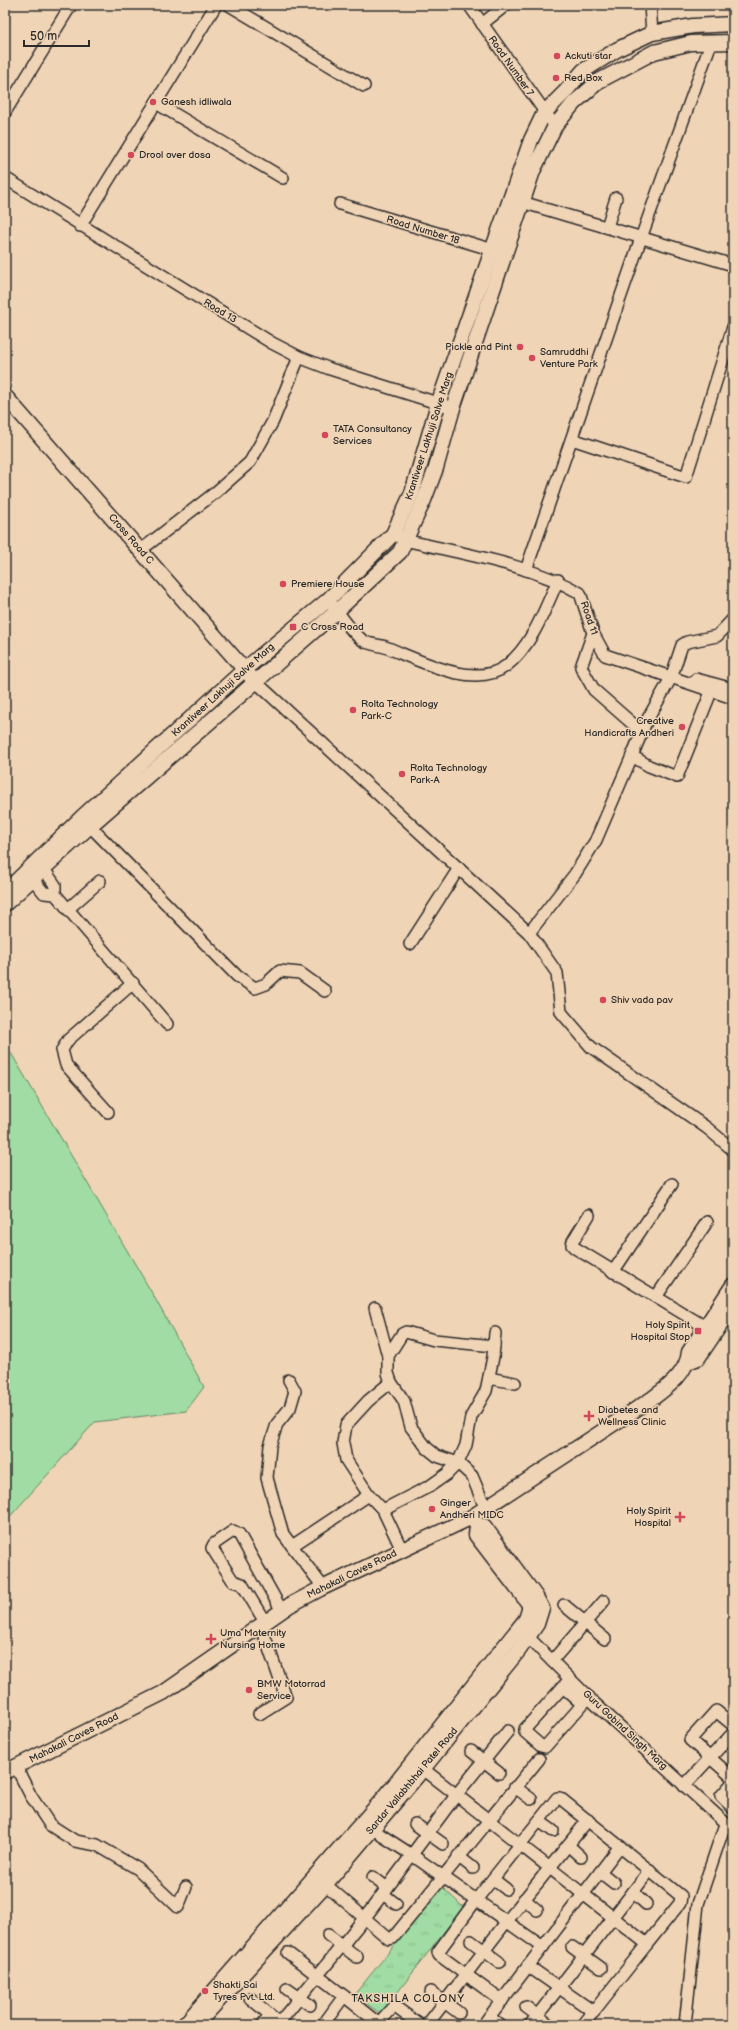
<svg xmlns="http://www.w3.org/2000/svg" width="738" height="2030" viewBox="0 0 738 2030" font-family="'Balsamiq Sans',sans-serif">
  <defs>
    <pattern id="park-tufts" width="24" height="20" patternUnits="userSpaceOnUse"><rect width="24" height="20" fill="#a0dca3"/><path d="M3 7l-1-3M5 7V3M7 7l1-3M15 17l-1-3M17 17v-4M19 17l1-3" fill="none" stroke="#8abd8c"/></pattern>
  </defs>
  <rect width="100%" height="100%" fill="#f0d4b6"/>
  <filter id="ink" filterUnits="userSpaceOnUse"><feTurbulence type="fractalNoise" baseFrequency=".025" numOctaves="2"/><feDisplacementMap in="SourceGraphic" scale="8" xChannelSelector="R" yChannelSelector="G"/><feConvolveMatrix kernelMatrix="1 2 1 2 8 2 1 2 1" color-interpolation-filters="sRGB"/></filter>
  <g filter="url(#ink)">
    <!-- grass -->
    <path fill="#a0dca3" stroke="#668467" d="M11,1053L152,1293L204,1387L186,1411L95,1422L5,1522V1057Z"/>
    <!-- park -->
    <path fill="url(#park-tufts)" stroke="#668467" d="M442,1887L463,1907L381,2014L354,1995Z"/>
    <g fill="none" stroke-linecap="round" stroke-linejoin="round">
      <!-- minor casing -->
      <g stroke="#2b2b2b" stroke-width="14">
        <g id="minor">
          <path d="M229,5L364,86"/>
          <path d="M469,5L555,126"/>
          <path d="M650,5L652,33"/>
          <path d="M482,24L506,5"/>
          <path d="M156,103L283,178"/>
          <path d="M5,112L71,5"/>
          <path d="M5,178L272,343L299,357L330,369L453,408"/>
          <path d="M515,200L733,265"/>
          <path d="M340,204L500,252"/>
          <path d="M80,226L216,5"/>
          <path d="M607,227L616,198"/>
          <path d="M572,439L686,477L733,327"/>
          <path d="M399,537L405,540C462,554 530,564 580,593L593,633L605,655L733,698"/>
          <path d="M141,550L216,492L250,462L273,421L299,357"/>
          <path d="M526,570L641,238L711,43"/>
          <path d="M332,605C341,615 353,635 364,641C370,645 381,645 388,648C419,660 475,690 506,666C532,646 545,609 558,580"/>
          <path d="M593,633L581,667L594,690L642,732"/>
          <path d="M696,679L733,689"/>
          <path d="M256,682L529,933L557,973L561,1012L591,1047L707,1128L733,1150"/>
          <path d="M632,756L646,722L671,678L682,645L687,642L717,636L733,619"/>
          <path d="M90,826L237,976L255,988L266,984L280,971L300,973L325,991"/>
          <path d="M43,868L55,885V894"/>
          <path d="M32,878L44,893L55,894L167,1024"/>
          <path d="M68,909L100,881"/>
          <path d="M529,933L575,874L596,840L632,756L649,766L677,777L711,692"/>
          <path d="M410,944L459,868"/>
          <path d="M108,1112L66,1065L62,1050L68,1040L133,983"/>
          <path d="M589,1215L573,1241L572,1245L575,1248L712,1331"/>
          <path d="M613,1272L672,1184"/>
          <path d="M656,1297L707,1222"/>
          <path d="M375,1308L388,1356V1373L391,1382L404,1401L411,1427L427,1448L437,1456L458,1463L472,1476L485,1507"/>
          <path d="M388,1356L402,1334L406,1332L434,1340L494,1346"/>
          <path d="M489,1378L515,1383"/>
          <path d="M289,1380L295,1391L290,1408L277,1424L270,1446L267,1478L283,1534L323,1587"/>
          <path d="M391,1382L368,1401L346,1425L343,1443L346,1460L369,1495L383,1510L402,1550"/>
          <path d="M383,1510L430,1486L447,1474L458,1463L466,1445L471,1417L486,1391L493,1357L495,1333"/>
          <path d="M292,1546L369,1495"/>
          <path d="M564,1605L605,1639"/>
          <path d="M265,1622L242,1584L233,1581L212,1548L214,1544L233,1531L239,1534L282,1611"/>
          <path d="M522,1631L592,1701L733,1830"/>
          <path d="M552,1661L604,1601"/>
          <path d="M570,1679L525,1729V1732L541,1746L545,1747L589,1697"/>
          <path d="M563,1687L582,1704"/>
          <path d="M259,1714L286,1697L261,1626"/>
          <path d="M733,1725L716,1711L690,1740L733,1778"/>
          <path d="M471,1751L499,1773"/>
          <path d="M417,1764L647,1944L583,2025"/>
          <path d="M16,1767L31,1796L50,1825L75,1841L97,1845L138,1869L178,1907L186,1887"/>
          <path d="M733,1782L721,1796L733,1808"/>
          <path d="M684,1786L733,1733"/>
          <path d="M515,1787L531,1799"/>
          <path d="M539,1821L553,1831"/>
          <path d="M415,1824L443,1844"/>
          <path d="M381,1835L412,1855L543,1947"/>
          <path d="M568,1845L581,1857"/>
          <path d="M458,1856L473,1868"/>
          <path d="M600,1872L614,1883"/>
          <path d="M373,1877L387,1888"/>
          <path d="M319,1879L389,1939L393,1938L539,1759"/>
          <path d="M493,1879L506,1889"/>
          <path d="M633,1892L646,1904"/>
          <path d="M383,1894L396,1904"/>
          <path d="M524,1899L537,1910"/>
          <path d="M328,1935L357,1957"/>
          <path d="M471,1941L499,1962"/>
          <path d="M572,1947L601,1968"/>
          <path d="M288,1953L344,1996L323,2025"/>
          <path d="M528,1966L594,2012"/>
          <path d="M287,1989L310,2005"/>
          <path d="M431,1992L459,2013"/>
          <path d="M344,1996L378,2023"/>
          <path d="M250,1998L282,2025"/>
          <path d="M502,2001L439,1955L438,1952L476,1900L557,1798H560L681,1896L680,1903L647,1944"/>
          <path d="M526,2007L550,2025"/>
          <path d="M489,2017L500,2025"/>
          <path d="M279,2023L370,1911L457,1794L508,1731"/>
          <path d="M262,2025L270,2015"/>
          <path d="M377,2025L394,2006L420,2025"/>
          <path d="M427,2025L507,1921L588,1820"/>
          <path d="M483,2025L620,1846"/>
          <path d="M530,2025L650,1870"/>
          <path d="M685,2025L698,1904L725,1824"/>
        </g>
      </g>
      <!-- major casing -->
      <g stroke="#2b2b2b" stroke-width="17">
        <g id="major">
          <path d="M5,396L251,677"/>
          <path d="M5,892L82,817L245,669L328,600L393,534L412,493L438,404L531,140L544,113L565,92L583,71L618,49L652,33L693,26L733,24"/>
          <path d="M5,904L90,826L337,611L400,552L424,500L436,468L453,408L533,171L555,126L574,103L599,81L654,52L691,43L733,42"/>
          <path d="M688,1362L698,1358L733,1306"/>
          <path d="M5,1772L163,1693L290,1605L320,1589L470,1518L653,1398C669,1386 687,1373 689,1352L733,1285"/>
          <path d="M184,2025L388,1793L526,1619L529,1610V1604L476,1535L477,1526"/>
          <path d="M196,2025L325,1885L423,1769L519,1650L537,1624L542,1608L536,1597L484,1526H477"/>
        </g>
      </g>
      <!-- minor -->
      <use href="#minor" stroke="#f0d4b6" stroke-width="11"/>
      <!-- major -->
      <use href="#major" stroke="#f0d4b6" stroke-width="14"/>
    </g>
  </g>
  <!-- markers -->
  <g fill="#d1495b" stroke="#f0d4b6" stroke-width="1.5">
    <circle cx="557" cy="56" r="4"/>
    <circle cx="556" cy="78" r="4"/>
    <circle cx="153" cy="102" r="4"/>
    <circle cx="131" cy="155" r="4"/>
    <circle cx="520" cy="347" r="4"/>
    <circle cx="532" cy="358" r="4"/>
    <circle cx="325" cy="435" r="4"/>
    <circle cx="283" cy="584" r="4"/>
    <rect x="289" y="623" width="8" height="8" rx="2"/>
    <circle cx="353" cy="710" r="4"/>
    <circle cx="682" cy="727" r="4"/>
    <circle cx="402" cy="774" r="4"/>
    <circle cx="603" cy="1000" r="4"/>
    <rect x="694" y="1327" width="8" height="8" rx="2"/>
    <path d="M587 1410h4v4h4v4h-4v4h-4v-4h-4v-4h4z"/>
    <circle cx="432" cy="1509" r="4"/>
    <path d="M678 1511h4v4h4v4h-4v4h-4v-4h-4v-4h4z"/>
    <path d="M209 1633h4v4h4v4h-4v4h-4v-4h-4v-4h4z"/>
    <circle cx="249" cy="1690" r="4"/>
    <circle cx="205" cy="1991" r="4"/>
  </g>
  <g text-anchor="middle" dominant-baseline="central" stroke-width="3" stroke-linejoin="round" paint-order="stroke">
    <!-- poi labels -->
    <g font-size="10" fill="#2b2b2b" stroke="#f0d4b6" text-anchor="start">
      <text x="565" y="56">Ackuti star</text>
      <text x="564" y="78">Red Box</text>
      <text x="161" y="102">Ganesh idliwala</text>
      <text x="139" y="155">Drool over dosa</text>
      <text x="512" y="347" text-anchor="end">Pickle and Pint</text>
      <text x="540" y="352">Samruddhi<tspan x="540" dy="12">Venture Park</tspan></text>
      <text x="333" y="429">TATA Consultancy<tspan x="333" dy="12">Services</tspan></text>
      <text x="291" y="584">Premiere House</text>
      <text x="301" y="627">C Cross Road</text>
      <text x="361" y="704">Rolta Technology<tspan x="361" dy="12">Park-C</tspan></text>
      <text x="674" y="721" text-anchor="end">Creative<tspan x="674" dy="12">Handicrafts Andheri</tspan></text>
      <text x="410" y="768">Rolta Technology<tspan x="410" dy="12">Park-A</tspan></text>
      <text x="611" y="1000">Shiv vada pav</text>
      <text x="690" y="1325" text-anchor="end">Holy Spirit<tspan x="690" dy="12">Hospital Stop</tspan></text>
      <text x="598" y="1410">Diabetes and<tspan x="598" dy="12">Wellness Clinic</tspan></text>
      <text x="440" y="1503">Ginger<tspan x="440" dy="12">Andheri MIDC</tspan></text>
      <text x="671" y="1511" text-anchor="end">Holy Spirit<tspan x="671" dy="12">Hospital</tspan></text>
      <text x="220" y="1633">Uma Maternity<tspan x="220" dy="12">Nursing Home</tspan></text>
      <text x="257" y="1684">BMW Motorrad<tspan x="257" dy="12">Service</tspan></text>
      <text x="213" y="1985">Shakti Sai<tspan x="213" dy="12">Tyres Pvt. Ltd.</tspan></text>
    </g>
    <!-- street labels -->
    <g font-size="10" fill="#2b2b2b" stroke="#f0d4b6">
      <text transform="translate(511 66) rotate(55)">Road Number 7</text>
      <text transform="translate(423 230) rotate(17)">Road Number 18</text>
      <text transform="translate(220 311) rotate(31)">Road 13</text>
      <text transform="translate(429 436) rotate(-72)">Krantiveer Lakhuji Salve Marg</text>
      <text transform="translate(131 539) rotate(49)">Cross Road C</text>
      <text transform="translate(589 618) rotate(71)">Road 11</text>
      <text transform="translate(223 690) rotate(-42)">Krantiveer Lakhuji Salve Marg</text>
      <text transform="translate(352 1574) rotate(-26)">Mahakali Caves Road</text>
      <text transform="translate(625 1730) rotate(43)">Guru Gobind Singh Marg</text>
      <text transform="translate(74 1738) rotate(-27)">Mahakali Caves Road</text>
      <text transform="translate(412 1781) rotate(-50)">Sardar Vallabhbhai Patel Road</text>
    </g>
    <!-- neighbourhood labels -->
    <g font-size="11" letter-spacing="1" fill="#2b2b2b" stroke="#f0d4b6">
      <text x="408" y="1998">TAKSHILA COLONY</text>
    </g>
  </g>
  <!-- margin -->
  <rect width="738" height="2030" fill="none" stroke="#f0d4b6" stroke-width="20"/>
  <rect x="10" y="10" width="718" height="2010" fill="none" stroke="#2b2b2b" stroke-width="1.5" filter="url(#ink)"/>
  <!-- scale -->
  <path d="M24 40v6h65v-6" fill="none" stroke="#2b2b2b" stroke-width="2"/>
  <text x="30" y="40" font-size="12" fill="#2b2b2b" stroke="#f0d4b6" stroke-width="3" paint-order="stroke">50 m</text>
</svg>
